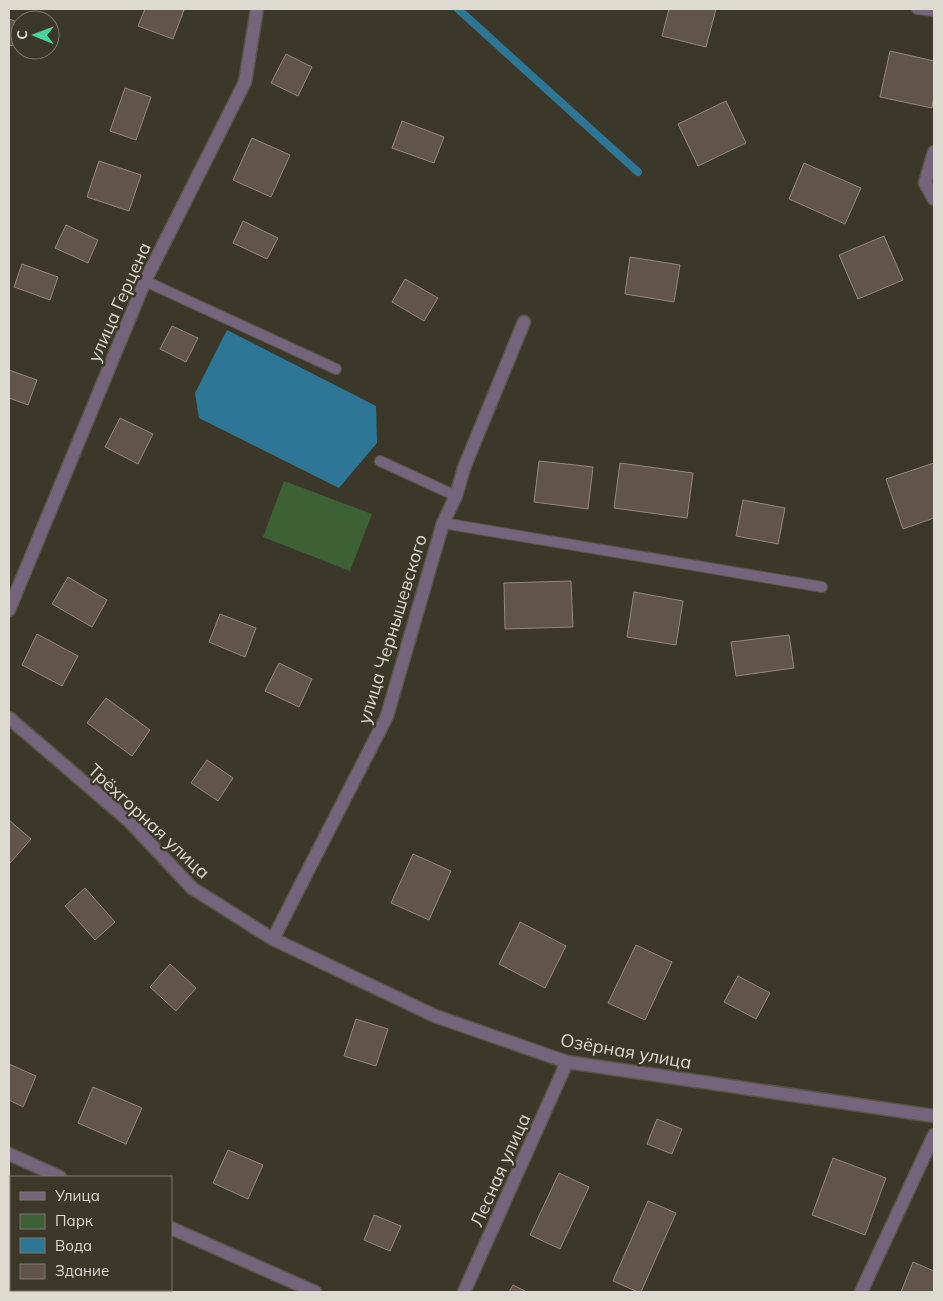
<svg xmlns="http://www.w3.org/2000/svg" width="943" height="1301" viewBox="0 0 943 1301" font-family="Mulish,sans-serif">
  <rect width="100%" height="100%" fill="#3b3829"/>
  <!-- green -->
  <path fill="#3e6035" d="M284,481L372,514L350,571L263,537Z"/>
  <!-- water -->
  <path fill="#2d7695" d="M227,330L376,406L377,443L339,488L199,418L195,393Z"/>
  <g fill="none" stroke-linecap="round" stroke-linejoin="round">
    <!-- stream -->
    <path stroke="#2d7695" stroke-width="8" d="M458,9L638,172"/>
  </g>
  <!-- building -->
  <g fill="#605548" stroke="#94897b">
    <path d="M145,9H179L184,10L173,39L138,26Z"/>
    <path d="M669,9H716L706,47L662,36Z"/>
    <path d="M9,19L20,23V26L12,46L9,45Z"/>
    <path d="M890,51L934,61V95L932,108L880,97Z"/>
    <path d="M286,54L312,67L298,96L271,83Z"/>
    <path d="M125,88L151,97L136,140L110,131Z"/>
    <path d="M726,101L746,143L698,166L678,124Z"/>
    <path d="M402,121L444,137L434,163L392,148Z"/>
    <path d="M252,138L290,155L271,197L233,180Z"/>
    <path d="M99,161L141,175L129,211L87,197Z"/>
    <path d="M804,163L861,188L845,224L789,199Z"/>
    <path d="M243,221L278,238L267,259L233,243Z"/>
    <path d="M66,225L98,240L88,263L55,248Z"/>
    <path d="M884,236L903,280L858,299L839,255Z"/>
    <path d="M630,257L680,265L674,302L625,294Z"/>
    <path d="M22,264L58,277L50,300L14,287Z"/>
    <path d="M405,279L438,298L424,321L392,302Z"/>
    <path d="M172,326L198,338L186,362L160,349Z"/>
    <path d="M9,370L37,380L28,405L9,398Z"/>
    <path d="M120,418L153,434L138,464L105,447Z"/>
    <path d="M539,461L593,467L588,509L534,502Z"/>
    <path d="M620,463L693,473L687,518L614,508Z"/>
    <path d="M934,463V518L903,529L886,479Z"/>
    <path d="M743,500L785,508L778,544L736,536Z"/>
    <path d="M68,577L107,600L92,627L52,604Z"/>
    <path d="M571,581L573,627L505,629L504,583Z"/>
    <path d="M634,592L683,601L676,645L627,637Z"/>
    <path d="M220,614L256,628L245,657L209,642Z"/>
    <path d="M37,634L78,656L62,686L22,665Z"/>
    <path d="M789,635L794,668L736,676L731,642Z"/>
    <path d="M279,663L312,679L299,707L265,691Z"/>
    <path d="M106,698L150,730L132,756L87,723Z"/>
    <path d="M207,760L233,778L218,801L191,783Z"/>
    <path d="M9,820L31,839L10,863H9Z"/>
    <path d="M413,854L451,871L429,920L391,903Z"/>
    <path d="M85,888L115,922L95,940L65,906Z"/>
    <path d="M520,922L566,946L545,988L499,964Z"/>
    <path d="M636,945L672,962L645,1020L608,1003Z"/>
    <path d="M170,964L196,988L176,1011L150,987Z"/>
    <path d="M738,976L770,993L756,1019L724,1002Z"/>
    <path d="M356,1019L388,1029L376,1066L344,1056Z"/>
    <path d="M9,1064L36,1076L23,1107L9,1100Z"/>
    <path d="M93,1087L142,1108L126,1144L78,1123Z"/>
    <path d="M657,1119L682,1129L672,1154L647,1144Z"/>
    <path d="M228,1150L263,1165L248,1199L213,1183Z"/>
    <path d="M833,1158L886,1178L865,1235L812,1215Z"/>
    <path d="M559,1173L589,1187L560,1249L530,1235Z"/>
    <path d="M648,1201L676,1213L641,1292H638L613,1281Z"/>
    <path d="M374,1215L401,1226L390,1251L364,1240Z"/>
    <path d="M913,1262L934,1271V1292H901Z"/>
    <path d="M513,1285L527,1292H509Z"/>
    <path d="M127,1290H168L167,1292H126Z"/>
  </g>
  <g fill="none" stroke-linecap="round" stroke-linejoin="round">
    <!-- lane casing -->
    <g stroke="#585547" stroke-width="12">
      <g id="lane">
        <path d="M917,9L934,11"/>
        <path d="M145,281L336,369"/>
        <path d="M380,461L456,496"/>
        <path d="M443,523L822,587"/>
      </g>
    </g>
    <!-- street casing -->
    <g stroke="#585547" stroke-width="15">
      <g id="street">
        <path d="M934,152L925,183L934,199"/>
        <path d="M9,610L145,281L245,82L257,9"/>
        <path d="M9,718L129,821L192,888L273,939L435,1016L567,1062L934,1116"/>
        <path d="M273,939L387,716L443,523L456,496L464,468L524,322"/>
        <path d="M9,1154L60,1177"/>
        <path d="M171,1228L315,1292"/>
        <path d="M464,1292L567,1062"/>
        <path d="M861,1292L934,1135"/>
      </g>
    </g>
    <!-- lane -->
    <use href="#lane" stroke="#74657c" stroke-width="10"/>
    <!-- street -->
    <use href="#street" stroke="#74657c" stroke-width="12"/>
  </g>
  <g text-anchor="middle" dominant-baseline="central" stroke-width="5" stroke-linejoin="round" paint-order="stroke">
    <!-- street labels -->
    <g font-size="18" fill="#dcdad1" stroke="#3b3829">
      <text transform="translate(119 302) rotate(-66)">улица Герцена</text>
      <text transform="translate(392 629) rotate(-73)">улица Чернышевского</text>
      <text transform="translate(149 821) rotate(43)">Трёхгорная улица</text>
      <text transform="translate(626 1051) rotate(10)">Озёрная улица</text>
      <text transform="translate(500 1170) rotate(-66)">Лесная улица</text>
    </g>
  </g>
  <!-- border -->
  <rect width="943" height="1301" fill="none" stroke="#dcdad1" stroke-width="20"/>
  <!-- legend -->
  <rect x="10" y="1176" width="162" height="115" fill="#3b3829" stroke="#7b796c"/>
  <rect x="20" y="1192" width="25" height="8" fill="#74657c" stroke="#7b796c"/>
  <text x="55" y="1201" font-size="15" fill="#dcdad1">Улица</text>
  <rect x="20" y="1214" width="25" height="15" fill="#3e6035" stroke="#7b796c"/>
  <text x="55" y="1226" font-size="15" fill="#dcdad1">Парк</text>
  <rect x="20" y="1238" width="25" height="15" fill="#2d7695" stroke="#7b796c"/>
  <text x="55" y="1251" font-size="15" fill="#dcdad1">Вода</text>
  <rect x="20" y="1264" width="25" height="15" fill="#605548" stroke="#7b796c"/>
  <text x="55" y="1276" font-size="15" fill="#dcdad1">Здание</text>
  <!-- north arrow -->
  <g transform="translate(35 35) rotate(271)"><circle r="24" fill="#3b3829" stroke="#7b796c"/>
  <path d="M0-4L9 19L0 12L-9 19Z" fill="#48d49d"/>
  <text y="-8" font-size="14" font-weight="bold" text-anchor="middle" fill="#dcdad1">С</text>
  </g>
</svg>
